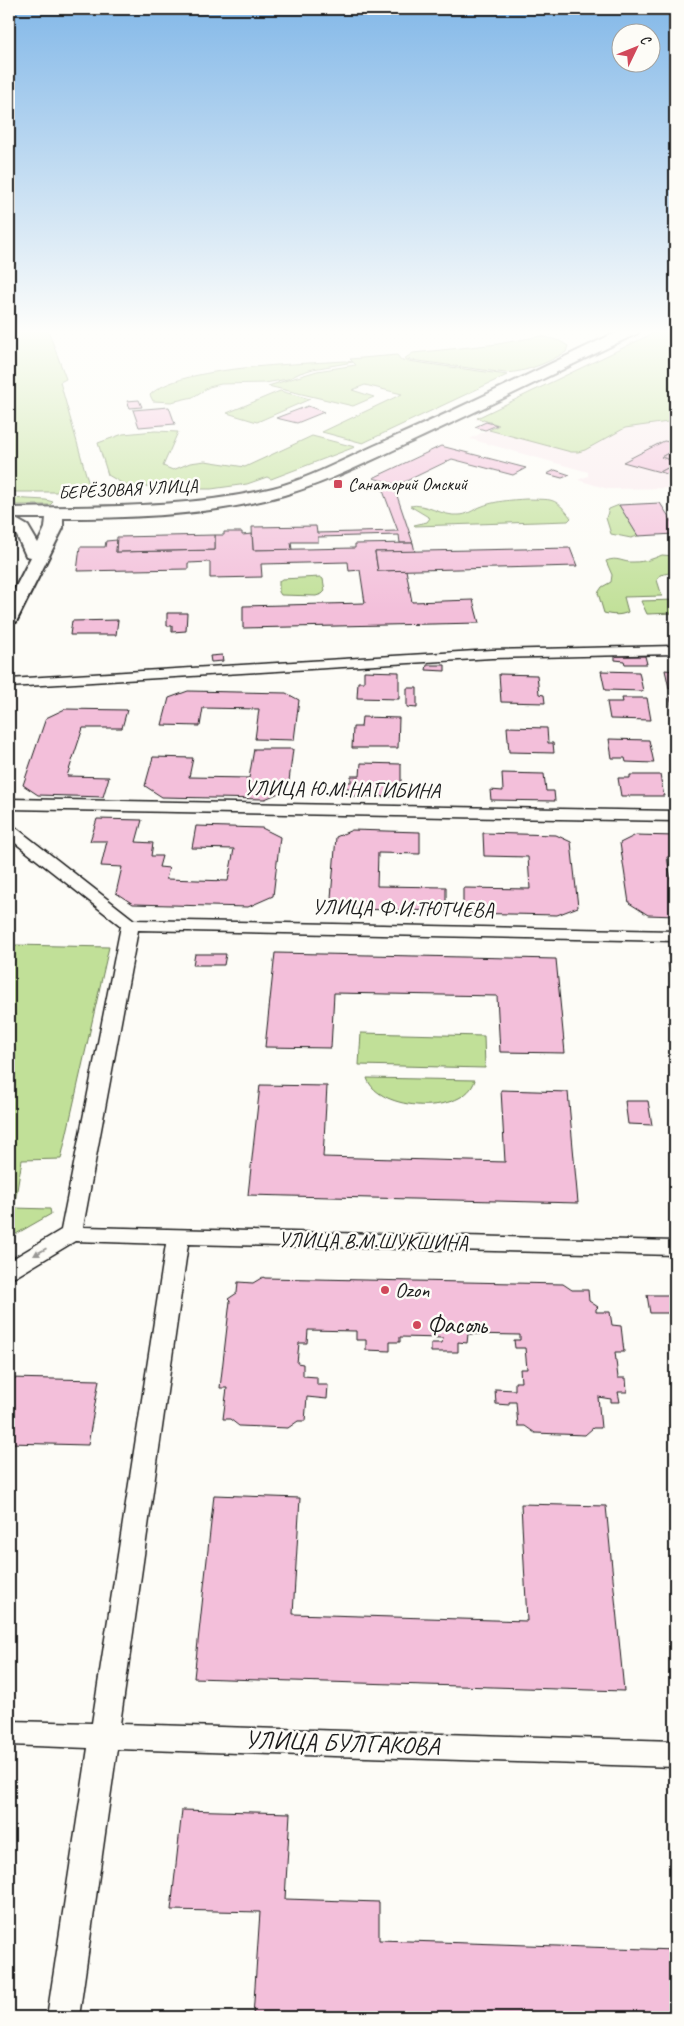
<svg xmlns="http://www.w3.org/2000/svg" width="684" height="2026" viewBox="0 0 684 2026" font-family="Caveat,sans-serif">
  <rect width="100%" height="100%" fill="#fdfcf7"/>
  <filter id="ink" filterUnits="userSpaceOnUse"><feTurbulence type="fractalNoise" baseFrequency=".02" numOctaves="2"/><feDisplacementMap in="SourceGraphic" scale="10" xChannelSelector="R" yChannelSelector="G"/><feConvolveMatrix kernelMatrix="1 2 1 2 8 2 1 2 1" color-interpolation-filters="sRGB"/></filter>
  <g filter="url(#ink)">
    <!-- built -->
    <path fill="#faeaee" d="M657,330H675V488L608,489L578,480L588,476V472L470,439L496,425L474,419Z"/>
    <!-- green -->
    <g fill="#c1e098" stroke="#6e7e5a">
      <path d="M9,330H48L66,379L60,382L91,492H9Z"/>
      <path d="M660,330H675V421L625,428L585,450L578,452H571L489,430L499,425L477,418Z"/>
      <path d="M541,336L560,341L568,346L566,352C547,363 527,372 505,373L404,359L413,353L498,344Z"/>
      <path d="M397,355L401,360L507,375L363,443L322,432L402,394L365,385L352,390L374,397L353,406L268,386L317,371L356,365L350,359Z"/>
      <path d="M345,361L353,362L313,369L300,373L288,379L265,383L221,384L209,387L193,397L171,402L153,401L150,395C178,366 302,364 345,361Z"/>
      <path d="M280,391L310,399L257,422L227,413Z"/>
      <path d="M155,431L178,432L163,466L173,470L190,463L205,461L245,467L312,436L355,447L271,479L267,477L247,484L211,489H186L125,485L108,475L98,443L123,434Z"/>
      <path d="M9,498L46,500L53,502L50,505H9Z"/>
      <path d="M526,499C553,500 554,496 571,518L568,521L415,526L414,525L427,522L430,518L410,506C424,502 443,517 459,515C467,515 473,510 480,507C494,501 511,500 526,499Z"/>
      <path d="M619,505L638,536L631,538L611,534L606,518L609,509Z"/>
      <path d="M662,555L675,556V569L669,573L660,575L657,580L662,596L624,597L628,612C620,616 612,615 604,613L598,593L602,587L611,582L612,575L606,561C618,556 622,563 634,562C644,562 653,559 662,555Z"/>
      <path d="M320,577L323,579L325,591L322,594L316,596L281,595L279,592V581L282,579Z"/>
      <path d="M675,600V613L647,614L641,601Z"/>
      <path d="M9,939L14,945L109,947L61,1159L22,1160L14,1208L50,1209L51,1214L9,1238Z"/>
      <path d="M361,1033L484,1036L485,1068L359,1065Z"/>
      <path d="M367,1078L475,1080C465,1116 378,1112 367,1078Z"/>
    </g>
    <!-- building -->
    <g fill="#f3bfda" stroke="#1c1c1c">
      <path d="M139,400L142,407L130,408L127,401Z"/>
      <path d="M308,406L324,412L297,423L276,418Z"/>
      <path d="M169,407L175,424L139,427L133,410Z"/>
      <path d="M486,422L497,425L485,430L475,427Z"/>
      <path d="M664,441L675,443V449L661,457L675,461V464L660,472L623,462Z"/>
      <path d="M441,446L526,468L513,475L452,459L398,485L373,478Z"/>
      <path d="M674,450H675V461L661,457Z"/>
      <path d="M675,464V476L660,472Z"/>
      <path d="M555,470L570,475L562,478L547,474Z"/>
      <path d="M379,480L393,484L413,543H400L399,535L318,537V542H291L292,550H253L252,527L316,526L317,533L398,531Z"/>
      <path d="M660,503L675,526V534L638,536L619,505Z"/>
      <path d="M224,532H242V535L252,534L253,550L355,548V544L413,543L415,552H375L378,571L406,570L412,602L473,600L479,623L243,628V606L365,603L360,570L349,571L348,562L261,564L262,577L210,578V562L188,563V569L77,571L80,547H105L106,541L117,540L116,552L215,550V535H224Z"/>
      <path d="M215,535V550L116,552L117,537Z"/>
      <path d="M570,548L577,566L378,571L375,552Z"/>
      <path d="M167,613H187L186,631L172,632V626H167Z"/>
      <path d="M118,620L116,635H70L72,621Z"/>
      <path d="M222,655L223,661L211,662L210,656Z"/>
      <path d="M615,656H645L647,664H625L624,661L615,660Z"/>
      <path d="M427,665H445V671L426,670Z"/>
      <path d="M665,670L675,671V688H669Z"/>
      <path d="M364,671L399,672V699L357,698L358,682H364Z"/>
      <path d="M601,671L639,672L643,691L605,690Z"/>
      <path d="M499,674L537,675L539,694L544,695L545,703L501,702Z"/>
      <path d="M407,688H417V708L407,707Z"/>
      <path d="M188,691L286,693L299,700L294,740L255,739L259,709L203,708L200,726L162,725L169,698Z"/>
      <path d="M670,697H675V719H674Z"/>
      <path d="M622,698H647L651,720L610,719L607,702H623Z"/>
      <path d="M65,709L127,710L122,728H83L67,776L109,777L103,797L38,795L23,785L46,718Z"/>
      <path d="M362,717L399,718L398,748H352L353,727H361Z"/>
      <path d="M507,727L547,728L548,743H553L554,753L509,752Z"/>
      <path d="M609,739L649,740L654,763L626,762L625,758H612Z"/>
      <path d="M254,749H293L288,789L265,799L162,797L145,786L153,757L193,758L189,777L249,778Z"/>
      <path d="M361,763L401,764V797L350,796V788H343V782H351V776H360Z"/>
      <path d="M502,773L544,774L546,791H554L555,801L491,800L490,790L503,791Z"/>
      <path d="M630,775H660L664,796H621L618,778H630Z"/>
      <path d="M97,819L142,820L136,842L153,843L151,856H162L159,867L169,868L166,879L228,881L234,849L192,848L196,826L262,828L280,837L273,896L248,907L133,904L116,893L122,867L101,866L107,841H90Z"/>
      <path d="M352,830L420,832V854L378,853L377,886L446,887V911L349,909L331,898L336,837Z"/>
      <path d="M483,833L556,835L571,842L578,907L557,915L463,913V888L530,889L528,857L484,856Z"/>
      <path d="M636,835L675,836V857H667L673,891H675V916L648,915L629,903L620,843Z"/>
      <path d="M275,953L556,959L565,1053L500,1052L497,996L334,993L331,1048L265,1047Z"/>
      <path d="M195,954H226L224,965H193Z"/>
      <path d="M668,962H675V1004Z"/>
      <path d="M260,1085L327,1086L323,1157L505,1162L501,1090L568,1092L578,1203L248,1195Z"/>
      <path d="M625,1101H648L652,1125L628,1124Z"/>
      <path d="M263,1277L265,1278L563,1284L572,1290H588L589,1301L598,1307L596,1309V1312H610L612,1325L621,1326L624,1352H615L618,1378H626L627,1392H618L620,1402H611V1399L598,1397L601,1428H593L585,1435L535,1433L525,1426H518L516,1402H509V1405L496,1404L495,1389L515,1390V1382H521L520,1369H527L525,1348H515L514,1340H520V1335L468,1334L467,1343L458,1342V1352H431V1343H442L443,1338L400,1337V1342H390V1351L366,1350V1340H356V1331L308,1330L307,1343H299L297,1363L303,1364V1376L317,1377V1385H328L327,1399L307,1397L305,1421H298L288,1428L239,1426L230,1419H223L227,1388H220L230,1301L228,1299L237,1293L238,1282L253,1283Z"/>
      <path d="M647,1295H675V1313H650Z"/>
      <path d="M9,1378L99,1380L88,1445L9,1443Z"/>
      <path d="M214,1495L300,1498L293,1614L527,1621L521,1504L606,1506L624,1691L194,1678Z"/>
      <path d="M182,1810L290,1813L285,1899L379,1902V1940L675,1950V2017L253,2016L260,1912L171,1910Z"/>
    </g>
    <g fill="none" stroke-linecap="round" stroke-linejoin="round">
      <!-- minor casing -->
      <g stroke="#1c1c1c" stroke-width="3">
        <g id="minor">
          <path d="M675,646V654L492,658L9,687V679L492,650Z"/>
          <path d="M9,799L675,811V821L9,809Z"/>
          <path d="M9,825L15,827L134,920L675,931V941L138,930L83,1227L675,1241V1255L188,1244L120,1724L675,1741V1767L117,1749L79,2017H47L88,1748L9,1745V1721L92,1723L166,1244L75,1241L17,1276L9,1279V1261L61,1230L121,926L9,838Z"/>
        </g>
      </g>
      <!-- secondary casing -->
      <g stroke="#1c1c1c" stroke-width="4">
        <path id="secondary" d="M621,330H640L638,333C563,369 488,406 413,441C371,460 329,482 284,495C213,515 137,518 63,518V528L16,622L9,624V600L31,557L26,556L17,536L9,529V508C97,506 186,509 273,488C308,479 341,461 374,446C458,410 539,369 621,330ZM14,518H46L45,528L38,543L28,526Z"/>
      </g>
      <!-- minor -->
      <use href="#minor" fill="#fdfcf7" fill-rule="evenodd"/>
      <!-- secondary -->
      <use href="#secondary" fill="#fdfcf7" fill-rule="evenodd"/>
    </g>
    <!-- one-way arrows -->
    <defs><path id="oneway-solid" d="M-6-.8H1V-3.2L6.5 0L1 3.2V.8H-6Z" transform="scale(1.25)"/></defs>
    <use fill="#989794" href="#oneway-solid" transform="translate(40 1252) rotate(150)"/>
  </g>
  <!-- sky -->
  <linearGradient id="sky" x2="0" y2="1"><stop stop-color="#83b8e8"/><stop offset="0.54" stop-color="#fefefb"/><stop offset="1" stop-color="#fefefb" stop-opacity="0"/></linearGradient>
  <rect width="684" height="614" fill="url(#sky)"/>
  <!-- markers -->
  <g fill="#d1495b" stroke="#fdfcf7" stroke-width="2">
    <rect x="333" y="479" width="10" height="10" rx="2.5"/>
    <circle cx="385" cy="1290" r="5"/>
    <circle cx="417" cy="1325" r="5"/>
  </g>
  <g text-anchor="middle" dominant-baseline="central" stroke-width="5" stroke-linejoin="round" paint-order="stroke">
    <!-- far-poi labels -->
    <g font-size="18" fill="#1c1c1c" stroke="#fdfcf7" text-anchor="start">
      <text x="348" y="484">Санаторий Омский</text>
    </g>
    <!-- far-street labels -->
    <g font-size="18" fill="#1c1c1c" stroke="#fdfcf7">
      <text transform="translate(128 489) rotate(-3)">БЕРЁЗОВАЯ УЛИЦА</text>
    </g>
    <!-- street labels -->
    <g font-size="21" fill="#1c1c1c" stroke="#fdfcf7">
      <text transform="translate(342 789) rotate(1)">УЛИЦА Ю.М.НАГИБИНА</text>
      <text transform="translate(403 908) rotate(1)">УЛИЦА Ф.И.ТЮТЧЕВА</text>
      <text transform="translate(373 1241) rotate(1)">УЛИЦА В.М.ШУКШИНА</text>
    </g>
    <!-- poi labels -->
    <g font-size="21" fill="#1c1c1c" stroke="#fdfcf7" text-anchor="start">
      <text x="395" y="1290">Ozon</text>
    </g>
    <!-- near-poi labels -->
    <g font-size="25" fill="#1c1c1c" stroke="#fdfcf7" text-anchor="start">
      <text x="427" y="1325">Фасоль</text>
    </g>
    <!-- near-street labels -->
    <g font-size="25" fill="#1c1c1c" stroke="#fdfcf7">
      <text transform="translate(342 1743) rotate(2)">УЛИЦА БУЛГАКОВА</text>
    </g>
  </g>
  <!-- margin -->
  <rect width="684" height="2026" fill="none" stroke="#fdfcf7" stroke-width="30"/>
  <rect x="15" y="15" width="654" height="1996" fill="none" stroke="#1c1c1c" stroke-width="2" filter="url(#ink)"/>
  <!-- north arrow -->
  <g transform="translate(636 48) rotate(47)"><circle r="24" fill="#fdfcf7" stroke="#a3a29f"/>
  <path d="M0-4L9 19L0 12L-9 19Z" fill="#d1495b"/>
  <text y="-8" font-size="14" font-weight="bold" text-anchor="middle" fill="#1c1c1c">С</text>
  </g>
</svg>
